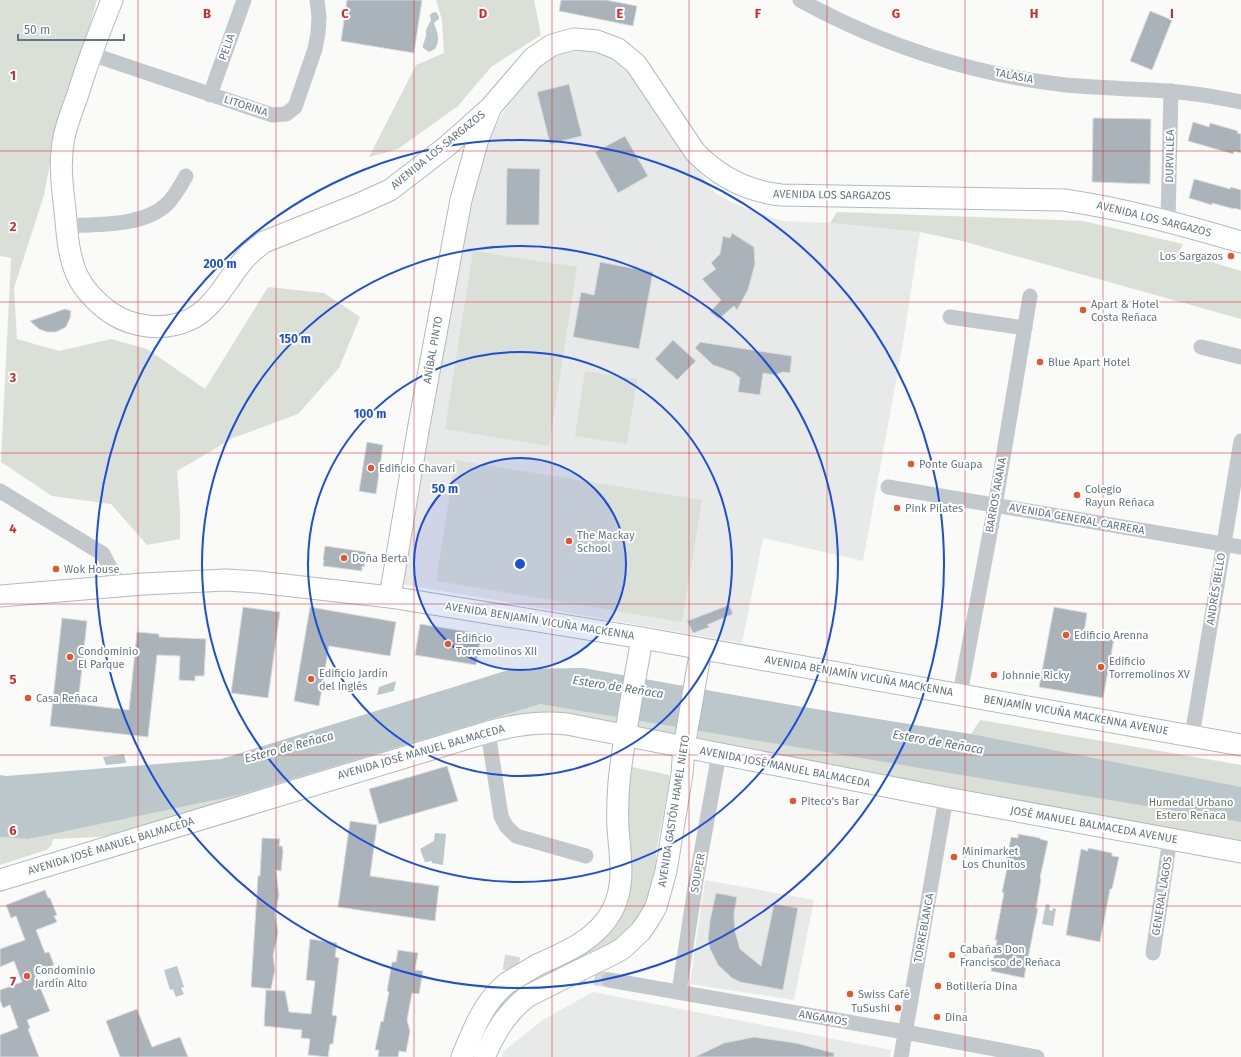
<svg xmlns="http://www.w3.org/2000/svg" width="1241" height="1057" viewBox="0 0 1241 1057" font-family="'Fira Sans',sans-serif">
  <rect width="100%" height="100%" fill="#fafaf8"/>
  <!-- built -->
  <g fill="#e8e9e9">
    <path d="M577,49H587L610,55L630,68L689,159L699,171L715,193L735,204L782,221L830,223L920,232L903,343L863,561L763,538L742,643L401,584L453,295L477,179L483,158L490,137L500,118L512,99L526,81L541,65L549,59L567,51Z"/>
    <path d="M705,880L814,900L794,1000L690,984Z"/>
    <path d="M593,992L891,1050L890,1057H502L504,1051L544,1019Z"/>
  </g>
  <!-- green -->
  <g fill="#dadfd7">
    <path d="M0,0H97L51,158L44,195L14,288L17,339L59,351L111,339L147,349L205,389L268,287L324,293L360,317L339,368L298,414L233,438L177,471L180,512V539L147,545L111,504L52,496L1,462L11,258L0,256Z"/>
    <path d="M436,0H534L541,35L491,67L458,106L398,149L369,157L416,65L444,53L442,20Z"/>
    <path d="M837,212L1083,221L1183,244L1179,252L1241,271V319L962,241L920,232L830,223Z"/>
    <path d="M473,251L577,267L549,446L445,429Z"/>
    <path d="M585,371L637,379L627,444L575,436Z"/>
    <path d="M455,460L702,500L682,622L436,581Z"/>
    <path d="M489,682L993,739L971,734L980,720L1241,765V849L572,721L194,819L99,837L53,839L51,846L46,850L0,865V837L28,839L33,838L220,770Z"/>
    <path d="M632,767L669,775L670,779L656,852V877L649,900L635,922L616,940L601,950L549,973L533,981L511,997L475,1057H470L502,997L617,918L632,880L631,847L627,809Z"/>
  </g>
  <!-- water -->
  <g fill="#bbc7cb">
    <path d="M436,12L439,16V19L434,23C437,32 441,39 435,49L429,52L423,48V45L426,36V30L431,20L430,15L432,13Z"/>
    <path d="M583,668L791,705L971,734L1241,787V822L540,704L238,795L28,839L0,837V775L6,776L221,759L512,669Z"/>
    <path d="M396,681L394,691L377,695L379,687Z"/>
    <path d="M124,754L126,763L106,765L103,757Z"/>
    <path d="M435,833L446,834L443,865L432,863V861L425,862L420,849L434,841Z"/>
    <path d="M1046,904L1050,905L1049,910L1052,911L1053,908L1056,909L1053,926L1042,924Z"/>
    <path d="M177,966L184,987L181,988L184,994L176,997L173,989L170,990L164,970Z"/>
  </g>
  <!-- building -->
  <g fill="#aab3b9" stroke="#dcdcda">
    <path d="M347,0H422L414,53L341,41Z"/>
    <path d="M561,0H606L637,6L633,26L559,11Z"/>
    <path d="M1150,11L1172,20L1152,70L1130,61Z"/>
    <path d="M569,84L582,136L550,144L537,92Z"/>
    <path d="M1093,118L1151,119L1150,184L1092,182Z"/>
    <path d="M1193,122L1209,127L1210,123L1238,131L1237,133L1241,134V153L1234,151L1233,154L1188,141Z"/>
    <path d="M625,136L648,176L618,193L595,152Z"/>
    <path d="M507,168L540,169L539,225H506Z"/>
    <path d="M1194,179L1230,189L1231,187L1241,190V210L1234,208V209L1212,203V205L1189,198Z"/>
    <path d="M732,233L754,247L755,264L748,290L737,310L734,306L719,319L710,312L721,300L702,279L716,269L711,263L720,254L723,236L730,238Z"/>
    <path d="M600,262L653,272L639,349L573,337L581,292L594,295Z"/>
    <path d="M65,309L71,311L70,318L66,327L56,332H47L39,329L30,321Z"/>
    <path d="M673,340L696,361L677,380L655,359Z"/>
    <path d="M700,342L792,356L790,373L783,372L775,375L763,373L760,395L738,392L740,378L733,372L713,365L695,348Z"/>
    <path d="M367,442L383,445L376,494L359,491Z"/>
    <path d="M325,546L366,552L364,567L362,566V571L323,566L324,560H323Z"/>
    <path d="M729,605L733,614L707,625L710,627L693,633L687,621Z"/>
    <path d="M243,607L280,612L268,698L231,693Z"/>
    <path d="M310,607L396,622L390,656L329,646L319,706L294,701Z"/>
    <path d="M1054,607L1087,613L1084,633L1114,639L1103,698L1039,687Z"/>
    <path d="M62,618L87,621L78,704L129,710L137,632L159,634V637L206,639L204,676H195V681L179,680L180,656L157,655L148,737L50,726Z"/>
    <path d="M420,624L481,634L476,665L415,655Z"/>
    <path d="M447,766L458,801L379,824L369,789Z"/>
    <path d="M350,821L377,825L370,876L439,886L435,921L338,907Z"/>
    <path d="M1018,834L1040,838V839L1048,841L1040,878L1041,879L1036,908H1038L1024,978L991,971L997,940H995L1004,893L1002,892L1007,869L1005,868L1007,857L1011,837L1018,838Z"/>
    <path d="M262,838L280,839L279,846H282L283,852L281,871L276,870L279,895L275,914L278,933L273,956L275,970L271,989L251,987L258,876H260Z"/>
    <path d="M1088,848L1112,853V856L1119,857L1112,889H1110L1100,942L1066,935L1081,849L1088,851Z"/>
    <path d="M45,890L48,898H50L57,915L54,916L57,922L36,930L45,953L49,952L54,965L34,973L50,1011L27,1020L30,1028L28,1029L39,1057H0V1035L18,1028L10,1005L3,1008L0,1000V990L22,982L14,961L0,967V949L25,940L16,916L11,918L6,905Z"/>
    <path d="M716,893L737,897L734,914L735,931L740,949L761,966L774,904L798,908L783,990L740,982L732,978L718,965L710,949L708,939L710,920Z"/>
    <path d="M310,939L337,943L335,957L339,958L332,1015L337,1016L334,1035L333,1044H330L328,1057L308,1055L310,1039L301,1038L302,1030L264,1026L266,990L285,991L289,1012L311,1014L315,981L306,980Z"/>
    <path d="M398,950L418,953L415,970L423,971L419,994L412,993L407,1020L410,1031L406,1052L399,1051L398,1057H378L379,1050H375L381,1021L383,1022L389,992L387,991L392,962H396Z"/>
    <path d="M137,1009L152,1047L180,1037L188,1057H120L106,1021Z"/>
    <path d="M754,1037L796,1043L834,1053V1057H695L724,1043Z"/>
  </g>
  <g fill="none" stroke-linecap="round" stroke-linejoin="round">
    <!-- street-tunnel -->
    <path stroke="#d5d9db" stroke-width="15" stroke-dasharray="15 8" stroke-linecap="butt" d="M504,962L609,980"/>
    <!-- secondary casing -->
    <g stroke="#b3babf" stroke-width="23">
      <g id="secondary">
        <path d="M112,0C99,32 87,64 77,97C72,110 67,124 64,137C59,162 62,185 65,210C67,232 68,255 77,275C84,290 97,303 111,313C134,328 164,331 189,320C213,309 226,282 242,262C248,254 256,248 264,242L359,204L390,190L446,147L490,108L533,58L552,45L574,39L597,41L618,49L636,64L695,152C719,177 746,191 781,195L1064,200C1125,209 1183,225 1241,242"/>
        <path d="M0,596L143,584L226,580L258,582L390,597L642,638L1241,745"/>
        <path d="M390,597L419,425L461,200L478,139L489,112"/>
        <path d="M0,880L488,732C514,725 540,721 567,724L946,798L1241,852"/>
        <path d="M537,965C566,952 596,940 612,911C626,885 620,856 618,828C617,813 618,797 619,782C624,734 634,686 642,638"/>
        <path d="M578,971L615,953L623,948L641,931L649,919L656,907L666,871L682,774L684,747L701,649"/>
        <path d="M462,1057C473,1030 484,1001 507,983"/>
        <path d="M484,1057C496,1031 505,1014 528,996"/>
      </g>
    </g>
    <!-- street -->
    <g stroke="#c3c8cc" stroke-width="15">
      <path d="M800,0C881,45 974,75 1066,85C1101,88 1135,89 1169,91C1193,93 1217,97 1241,102"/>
      <path d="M91,54L272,115L286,114L295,107L315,49L318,33L319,17L317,0"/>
      <path d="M210,95L244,0"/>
      <path d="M1168,221L1171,91"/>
      <path d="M66,226C97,224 143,227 167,204C175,196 181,185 186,176"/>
      <path d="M950,317L1025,328"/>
      <path d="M1201,347L1241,357"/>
      <path d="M888,487L1241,547"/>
      <path d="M0,491L103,554L115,577L116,587"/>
      <path d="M960,694L995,506L1030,296"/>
      <path d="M488,732L501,816L506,826L516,836L586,856"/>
      <path d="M1192,736L1241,441"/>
      <path d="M1153,953L1170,839"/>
      <path d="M609,980L905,1032L1037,1057"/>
      <path d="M679,992L696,881L719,754"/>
      <path d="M901,1057L946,798"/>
    </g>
    <!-- secondary -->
    <use href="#secondary" stroke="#fff" stroke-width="21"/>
    <!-- secondary-bridge casing -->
    <g stroke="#b3babf" stroke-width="23" stroke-linecap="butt">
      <g id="secondary-bridge">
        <path d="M507,983L537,965"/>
        <path d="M528,996L578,971"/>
      </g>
    </g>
    <!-- secondary-bridge -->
    <use href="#secondary-bridge" stroke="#fff" stroke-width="21"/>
  </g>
  <!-- grid -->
  <path fill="none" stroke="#d62828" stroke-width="1" stroke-opacity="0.55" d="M138,0V1057M276,0V1057M414,0V1057M552,0V1057M689,0V1057M827,0V1057M965,0V1057M1103,0V1057M0,151H1241M0,302H1241M0,453H1241M0,604H1241M0,755H1241M0,906H1241"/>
  <!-- distance rings -->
  <circle cx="520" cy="564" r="106" fill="#1d4ed8" fill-opacity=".12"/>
  <g fill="none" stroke="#1d4ed8" stroke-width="2">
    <circle cx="520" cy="564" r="106"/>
    <circle cx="520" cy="564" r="212"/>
    <circle cx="520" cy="564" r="318"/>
    <circle cx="520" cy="564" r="424"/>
  </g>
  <!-- markers -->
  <g fill="#e4572e" stroke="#fff" stroke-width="1.5">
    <circle cx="1231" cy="256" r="4"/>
    <circle cx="1083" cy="310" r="4"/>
    <circle cx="1040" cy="362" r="4"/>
    <circle cx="911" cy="464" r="4"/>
    <circle cx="371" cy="468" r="4"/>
    <circle cx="1077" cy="495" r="4"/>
    <circle cx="897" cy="508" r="4"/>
    <circle cx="569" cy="541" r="4"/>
    <circle cx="344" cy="558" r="4"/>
    <circle cx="56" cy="569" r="4"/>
    <circle cx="1066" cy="635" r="4"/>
    <circle cx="448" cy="644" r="4"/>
    <circle cx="70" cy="657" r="4"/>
    <circle cx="1101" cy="667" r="4"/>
    <circle cx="994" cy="675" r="4"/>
    <circle cx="311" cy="679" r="4"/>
    <circle cx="28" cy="698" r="4"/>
    <circle cx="793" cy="801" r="4"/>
    <circle cx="954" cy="857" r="4"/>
    <circle cx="952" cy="955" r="4"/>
    <circle cx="27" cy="976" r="4"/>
    <circle cx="938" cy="986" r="4"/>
    <circle cx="850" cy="994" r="4"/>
    <circle cx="898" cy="1008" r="4"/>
    <circle cx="937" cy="1017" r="4"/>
  </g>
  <g text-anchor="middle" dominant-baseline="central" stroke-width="4" stroke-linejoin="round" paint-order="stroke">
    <!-- street labels -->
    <g font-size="11" fill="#657683" stroke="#fff">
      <text transform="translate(227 47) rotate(-70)">PELIA</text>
      <text transform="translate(1014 76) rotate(11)">TALASIA</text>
      <text transform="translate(246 106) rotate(18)">LITORINA</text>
      <text transform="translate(438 150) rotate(-39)">AVENIDA LOS SARGAZOS</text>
      <text transform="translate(1170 156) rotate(-89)">DURVILLEA</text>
      <text transform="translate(832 195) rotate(1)">AVENIDA LOS SARGAZOS</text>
      <text transform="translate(1154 219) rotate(14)">AVENIDA LOS SARGAZOS</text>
      <text transform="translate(433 350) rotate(-80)">ANÍBAL PINTO</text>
      <text transform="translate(996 495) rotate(-80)">BARROS ARANA</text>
      <text transform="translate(1077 519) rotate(10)">AVENIDA GENERAL CARRERA</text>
      <text transform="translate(1216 589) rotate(-81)">ANDRÉS BELLO</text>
      <text transform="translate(540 621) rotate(9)">AVENIDA BENJAMÍN VICUÑA MACKENNA</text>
      <text transform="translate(859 676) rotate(10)">AVENIDA BENJAMÍN VICUÑA MACKENNA</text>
      <text transform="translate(1076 715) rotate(10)">BENJAMÍN VICUÑA MACKENNA AVENUE</text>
      <text transform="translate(421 752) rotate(-16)">AVENIDA JOSÉ MANUEL BALMACEDA</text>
      <text transform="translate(785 767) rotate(11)">AVENIDA JOSÉ MANUEL BALMACEDA</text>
      <text transform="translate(674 811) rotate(-81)">AVENIDA GASTÓN HAMEL NIETO</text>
      <text transform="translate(1094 825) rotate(10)">JOSÉ MANUEL BALMACEDA AVENUE</text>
      <text transform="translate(111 846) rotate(-17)">AVENIDA JOSÉ MANUEL BALMACEDA</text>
      <text transform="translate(698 873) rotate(-80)">SOUPER</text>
      <text transform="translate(1162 896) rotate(-81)">GENERAL LAGOS</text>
      <text transform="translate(924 928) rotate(-80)">TORREBLANCA</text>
      <text transform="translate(823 1018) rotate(10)">ANGAMOS</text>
    </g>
    <!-- poi labels -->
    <g font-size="11" fill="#657683" stroke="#fff" text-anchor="start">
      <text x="1223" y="256" text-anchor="end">Los Sargazos</text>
      <text x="1091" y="304">Apart &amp; Hotel<tspan x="1091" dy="13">Costa Reñaca</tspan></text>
      <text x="1048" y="362">Blue Apart Hotel</text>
      <text x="919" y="464">Ponte Guapa</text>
      <text x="379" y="468">Edificio Chavari</text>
      <text x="1085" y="489">Colegio<tspan x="1085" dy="13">Rayun Reñaca</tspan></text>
      <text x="905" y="508">Pink Pilates</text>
      <text x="577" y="535">The Mackay<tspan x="577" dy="13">School</tspan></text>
      <text x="352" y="558">Doña Berta</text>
      <text x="64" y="569">Wok House</text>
      <text x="1074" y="635">Edificio Arenna</text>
      <text x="456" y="638">Edificio<tspan x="456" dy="13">Torremolinos XII</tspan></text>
      <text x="78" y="651">Condominio<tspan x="78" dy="13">El Parque</tspan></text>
      <text x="1109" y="661">Edificio<tspan x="1109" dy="13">Torremolinos XV</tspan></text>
      <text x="319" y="673">Edificio Jardín<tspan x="319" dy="13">del Inglés</tspan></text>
      <text x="1002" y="675">Johnnie Ricky</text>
      <text x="36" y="698">Casa Reñaca</text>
      <text x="801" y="801">Piteco's Bar</text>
      <text x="962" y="851">Minimarket<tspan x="962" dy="13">Los Chunitos</tspan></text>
      <text x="960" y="949">Cabañas Don<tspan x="960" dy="13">Francisco de Reñaca</tspan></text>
      <text x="35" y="970">Condominio<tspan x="35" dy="13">Jardín Alto</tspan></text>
      <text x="946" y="986">Botillería Dina</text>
      <text x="858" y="994">Swiss Café</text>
      <text x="890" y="1008" text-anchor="end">TuSushi</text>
      <text x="945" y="1017">Dina</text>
    </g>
    <!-- park labels -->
    <g font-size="11" fill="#687a64" stroke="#fff">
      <text x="1191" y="802">Humedal Urbano<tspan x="1191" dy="13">Estero Reñaca</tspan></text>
    </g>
    <!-- water labels -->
    <g font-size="12" font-style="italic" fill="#60757c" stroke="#fff">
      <text transform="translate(618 687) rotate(9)">Estero de Reñaca</text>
      <text transform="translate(938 742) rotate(10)">Estero de Reñaca</text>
      <text transform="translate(289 747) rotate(-15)">Estero de Reñaca</text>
    </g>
  </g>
  <g font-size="13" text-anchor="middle" font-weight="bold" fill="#d62828" stroke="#fff" stroke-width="4" stroke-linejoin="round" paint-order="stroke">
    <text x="207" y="18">B</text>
    <text x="345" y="18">C</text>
    <text x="483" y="18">D</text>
    <text x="620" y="18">E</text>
    <text x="758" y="18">F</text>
    <text x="896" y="18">G</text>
    <text x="1034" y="18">H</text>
    <text x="1172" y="18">I</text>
    <text x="13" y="80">1</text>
    <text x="13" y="231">2</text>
    <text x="13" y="382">3</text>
    <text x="13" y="533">4</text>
    <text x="13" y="684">5</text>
    <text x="13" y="835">6</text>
    <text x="13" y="986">7</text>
  </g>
  <circle cx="520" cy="564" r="6" fill="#1d4ed8" stroke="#fff" stroke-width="2"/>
  <g font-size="12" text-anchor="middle" font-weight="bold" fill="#1d4ed8" stroke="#fff" stroke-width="4" stroke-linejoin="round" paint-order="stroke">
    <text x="220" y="268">200 m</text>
    <text x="295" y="343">150 m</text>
    <text x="370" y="418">100 m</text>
    <text x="445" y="493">50 m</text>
  </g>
  <!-- scale -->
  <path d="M18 34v6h106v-6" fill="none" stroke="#657683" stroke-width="2"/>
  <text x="24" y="34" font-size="12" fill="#657683" stroke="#ffffff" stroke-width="3" paint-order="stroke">50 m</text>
</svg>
